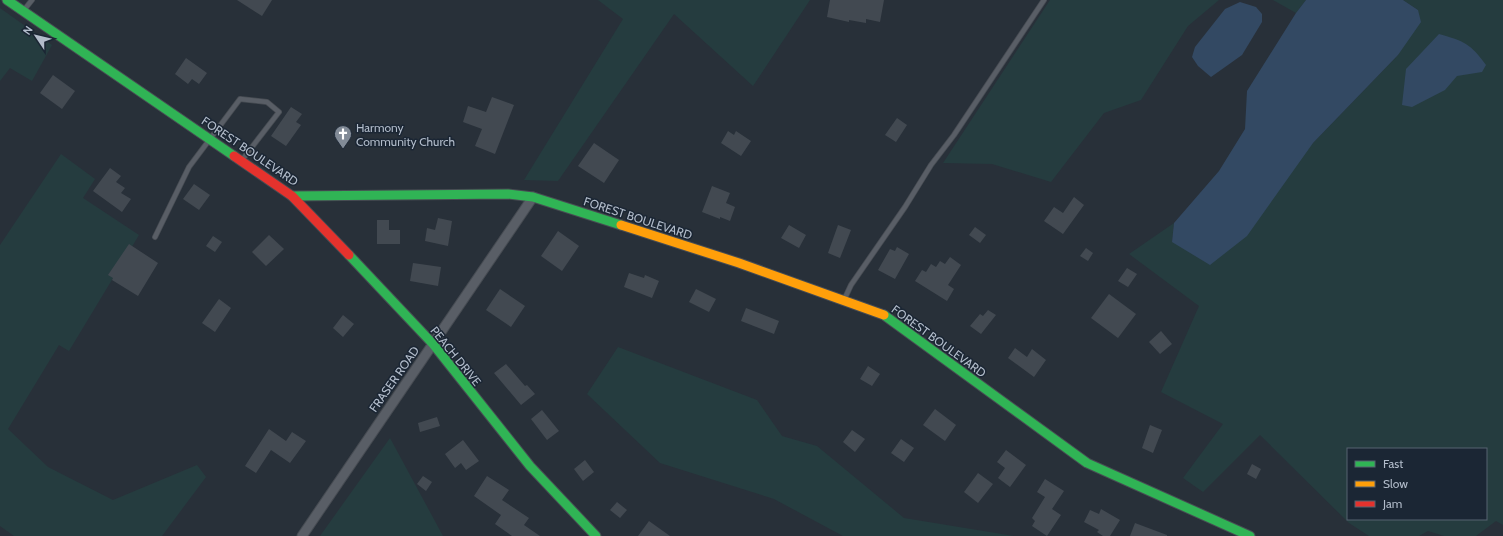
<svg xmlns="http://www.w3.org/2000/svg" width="1503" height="536" viewBox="0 0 1503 536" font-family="Cabin,sans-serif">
  <rect width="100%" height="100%" fill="#283039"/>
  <!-- green -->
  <g fill="#253c3f" fill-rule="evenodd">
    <path d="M598,0H810L753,86L674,14L558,181L524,180L623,19Z"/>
    <path d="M1050,0H1219L1188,26L1141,100L1104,113L1051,182L992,164L943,163Z"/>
    <path d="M1273,0H1306L1296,13Z"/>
    <path d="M1403,0H1503V525L1496,521L1476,536H1444L1428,531L1419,536H1369L1349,523L1260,435L1203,492L1183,478L1223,424L1161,392L1199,306L1129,254L1174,223L1172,242L1313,143L1398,55L1418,10ZM1348,449H1486V519H1348Z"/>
    <path d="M0,8L52,45L32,81L10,68L0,81Z"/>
    <path d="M61,154L95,179L83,198L139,235L69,351L59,345L8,429L48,467L113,500L197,465L206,477L162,536H14L0,526V245Z"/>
    <path d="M618,347L757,400L782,436L817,446L904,518L1014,536H843L774,499L660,463L587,394Z"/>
    <path d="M390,438L443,536H320Z"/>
  </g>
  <!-- water -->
  <g fill="#334963">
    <path d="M1306,0H1403L1418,10L1421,22L1398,55L1313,143L1247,236L1210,265L1172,242L1174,223L1219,171L1245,129L1247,91L1296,13Z"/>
    <path d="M1240,2L1256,7L1262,14V22L1242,55L1211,77L1198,66L1192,57L1195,47L1225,9Z"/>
    <path d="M1439,34C1464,41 1471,44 1486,65L1482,72L1457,76L1445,90L1412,107L1402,105L1406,69Z"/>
  </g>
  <!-- building -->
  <g fill="#424951">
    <path d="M237,0H272L262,16Z"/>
    <path d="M830,0H884L880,22L866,19V23L849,20V22L827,17Z"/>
    <path d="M186,58L207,73L199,84L192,79L188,84L175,74Z"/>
    <path d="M53,75L75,91L62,109L40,93Z"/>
    <path d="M492,97L514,105L495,154L475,146L482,129L463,122L468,106L486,112Z"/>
    <path d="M291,107L302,114L296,122L301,125L286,146L271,136Z"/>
    <path d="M897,118L907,125L896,142L885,135Z"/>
    <path d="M728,131L734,135L736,131L751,141L741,156L721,143Z"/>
    <path d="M594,143L619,160L604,183L578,166Z"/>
    <path d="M110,168L121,176L116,182L125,188L121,193L131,199L122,212L93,191Z"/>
    <path d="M194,184L210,195L199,210L183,199Z"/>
    <path d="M712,186L730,193L726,203L735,207L730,221L720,217V219L702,212Z"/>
    <path d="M1074,197L1084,205L1063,234L1044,221L1054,207L1063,213Z"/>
    <path d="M438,218L452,221L448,246L425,241L427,228L435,230Z"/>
    <path d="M377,220H389V230H400V244H377Z"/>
    <path d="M789,225L806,235L799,248L781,238Z"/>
    <path d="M838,225L851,230L840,258L828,253Z"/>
    <path d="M975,227L986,235L980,243L969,235Z"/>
    <path d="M558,231L579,246L562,271L541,256Z"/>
    <path d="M269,235L284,249L266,266L252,252Z"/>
    <path d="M213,236L222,242L215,252L206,246Z"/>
    <path d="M129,244L158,263L138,296L112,280L113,278L108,275Z"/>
    <path d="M897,247L909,254L895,279L878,270L890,249L895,251Z"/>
    <path d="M1086,248L1093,253L1088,261L1080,256Z"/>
    <path d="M950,257L961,265L948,285L954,289L947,301L915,281L922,270L926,272L931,264L936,267L940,261L945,264Z"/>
    <path d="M413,263L441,267L438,286L410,281Z"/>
    <path d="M1127,268L1137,274L1128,287L1118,281Z"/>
    <path d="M629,273L644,278L645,275L659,281L652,298L624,287Z"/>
    <path d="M500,289L525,306L511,327L486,310Z"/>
    <path d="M696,289L716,299L709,312L689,302Z"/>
    <path d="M1109,294L1136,314L1118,338L1091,318Z"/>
    <path d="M219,299L231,308L215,332L202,323Z"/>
    <path d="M746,308L779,321L774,334L741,321Z"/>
    <path d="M988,310L996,315L981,334L970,326L980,314L983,316Z"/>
    <path d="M343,315L354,324L343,337L333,328Z"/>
    <path d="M1161,331L1172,344L1160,354L1149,342Z"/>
    <path d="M1015,348L1027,357L1032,349L1046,360L1034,377L1008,358Z"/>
    <path d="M506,364L525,386L527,385L535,394L521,405L494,373Z"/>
    <path d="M868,366L880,374L872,386L860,379Z"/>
    <path d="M935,409L956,425L945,441L923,425Z"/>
    <path d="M542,410L559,431L547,440L531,419Z"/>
    <path d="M437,417L440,426L420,432L418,423Z"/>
    <path d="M1150,425L1162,430L1153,453L1142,448Z"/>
    <path d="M269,429L286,441L292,432L306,441L290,463L271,450L256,473L245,466Z"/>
    <path d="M852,430L865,439L855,452L843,442Z"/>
    <path d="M901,439L914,448L904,462L891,453Z"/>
    <path d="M463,440L479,461L466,470L461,463L455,468L445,454Z"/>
    <path d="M1006,450L1026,465L1010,487L998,478L1005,468L997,462Z"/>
    <path d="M585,460L594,472L583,481L574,469Z"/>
    <path d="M1252,464L1261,469L1256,479L1247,474Z"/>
    <path d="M978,473L993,484L978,503L964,492Z"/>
    <path d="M423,476L432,482L426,491L417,484Z"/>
    <path d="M487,476L509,490L502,500L529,518L524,525L540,536H512L495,524L501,515L474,496Z"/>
    <path d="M1045,479L1064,491L1052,509L1061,515L1047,536L1032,526L1035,521L1032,518L1045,497L1037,492Z"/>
    <path d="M617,502L627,510L620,518L610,510Z"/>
    <path d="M1101,509L1120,520L1110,536H1103L1097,532L1099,530L1084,522L1090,510L1099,514Z"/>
    <path d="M649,521L670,536H638Z"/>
    <path d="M1135,523L1167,535V536H1130Z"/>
  </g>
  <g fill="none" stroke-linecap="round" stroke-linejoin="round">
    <!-- lane casing -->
    <g stroke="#474c53" stroke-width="6">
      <g id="lane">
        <path d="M24,10L32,0"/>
        <path d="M155,237L189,167L240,99L267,102L279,112L242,160"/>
        <path d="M844,300L851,285L905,207L931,165L954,135L1044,0"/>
      </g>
    </g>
    <!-- street casing -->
    <g stroke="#474c53" stroke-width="11">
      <path id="street" d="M302,536L533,197"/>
    </g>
    <!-- fast casing -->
    <g stroke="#474c53" stroke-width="11">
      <g id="fast">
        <path d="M7,0L234,156"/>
        <path d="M292,196L508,194L533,197L621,225"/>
        <path d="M349,255L433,344L530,466L596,536"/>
        <path d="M884,315L1087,463L1250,536"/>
      </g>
    </g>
    <!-- slow casing -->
    <g stroke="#474c53" stroke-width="11">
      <path id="slow" d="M621,225L739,263L884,315"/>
    </g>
    <!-- jam casing -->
    <g stroke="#474c53" stroke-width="11">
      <path id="jam" d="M234,156L292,196L349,255"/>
    </g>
    <!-- lane -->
    <use href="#lane" stroke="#595e66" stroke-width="4.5"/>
    <!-- street -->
    <use href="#street" stroke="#595e66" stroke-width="9"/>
    <!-- fast -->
    <use href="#fast" stroke="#30b455" stroke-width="9"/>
    <!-- slow -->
    <use href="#slow" stroke="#ff9f0a" stroke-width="9"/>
    <!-- jam -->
    <use href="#jam" stroke="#e5322d" stroke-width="9"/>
  </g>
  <!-- icons -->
  <defs>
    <g id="church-pin" transform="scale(0.9)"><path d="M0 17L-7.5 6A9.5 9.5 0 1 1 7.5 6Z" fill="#828b97" stroke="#1b2634"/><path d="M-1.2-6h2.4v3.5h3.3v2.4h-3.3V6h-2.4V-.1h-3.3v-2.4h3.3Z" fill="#fff"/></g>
  </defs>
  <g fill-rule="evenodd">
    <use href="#church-pin" x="343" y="134"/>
  </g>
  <g text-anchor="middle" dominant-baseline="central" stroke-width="3" stroke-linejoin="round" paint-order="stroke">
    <!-- poi labels -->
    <g font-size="12" fill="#b2bcca" stroke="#1b2634" text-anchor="start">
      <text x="356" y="127">Harmony<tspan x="356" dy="14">Community Church</tspan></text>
    </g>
    <!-- street labels -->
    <g font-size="12" fill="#b2bcca" stroke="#1b2634">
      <text transform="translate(250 151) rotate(34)">FOREST BOULEVARD</text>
      <text transform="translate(638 218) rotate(18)">FOREST BOULEVARD</text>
      <text transform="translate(939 341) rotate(36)">FOREST BOULEVARD</text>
      <text transform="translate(456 356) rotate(51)">PEACH DRIVE</text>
      <text transform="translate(394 379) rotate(-55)">FRASER ROAD</text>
    </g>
  </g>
  <!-- legend -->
  <rect x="1347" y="448" width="140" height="72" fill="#1b2634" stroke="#576270"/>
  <rect x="1355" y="461" width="20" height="6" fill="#30b455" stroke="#576270"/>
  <text x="1383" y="468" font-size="12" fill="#b2bcca">Fast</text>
  <rect x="1355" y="481" width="20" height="6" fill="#ff9f0a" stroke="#576270"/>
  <text x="1383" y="488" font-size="12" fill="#b2bcca">Slow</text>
  <rect x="1355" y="501" width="20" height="6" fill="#e5322d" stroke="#576270"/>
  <text x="1383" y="508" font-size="12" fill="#b2bcca">Jam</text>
  <!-- north arrow -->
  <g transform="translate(36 36) rotate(305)" stroke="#1b2634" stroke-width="3" paint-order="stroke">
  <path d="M0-3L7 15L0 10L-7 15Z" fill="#b2bcca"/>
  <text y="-6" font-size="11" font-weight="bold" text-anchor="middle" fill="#b2bcca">N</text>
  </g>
</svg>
